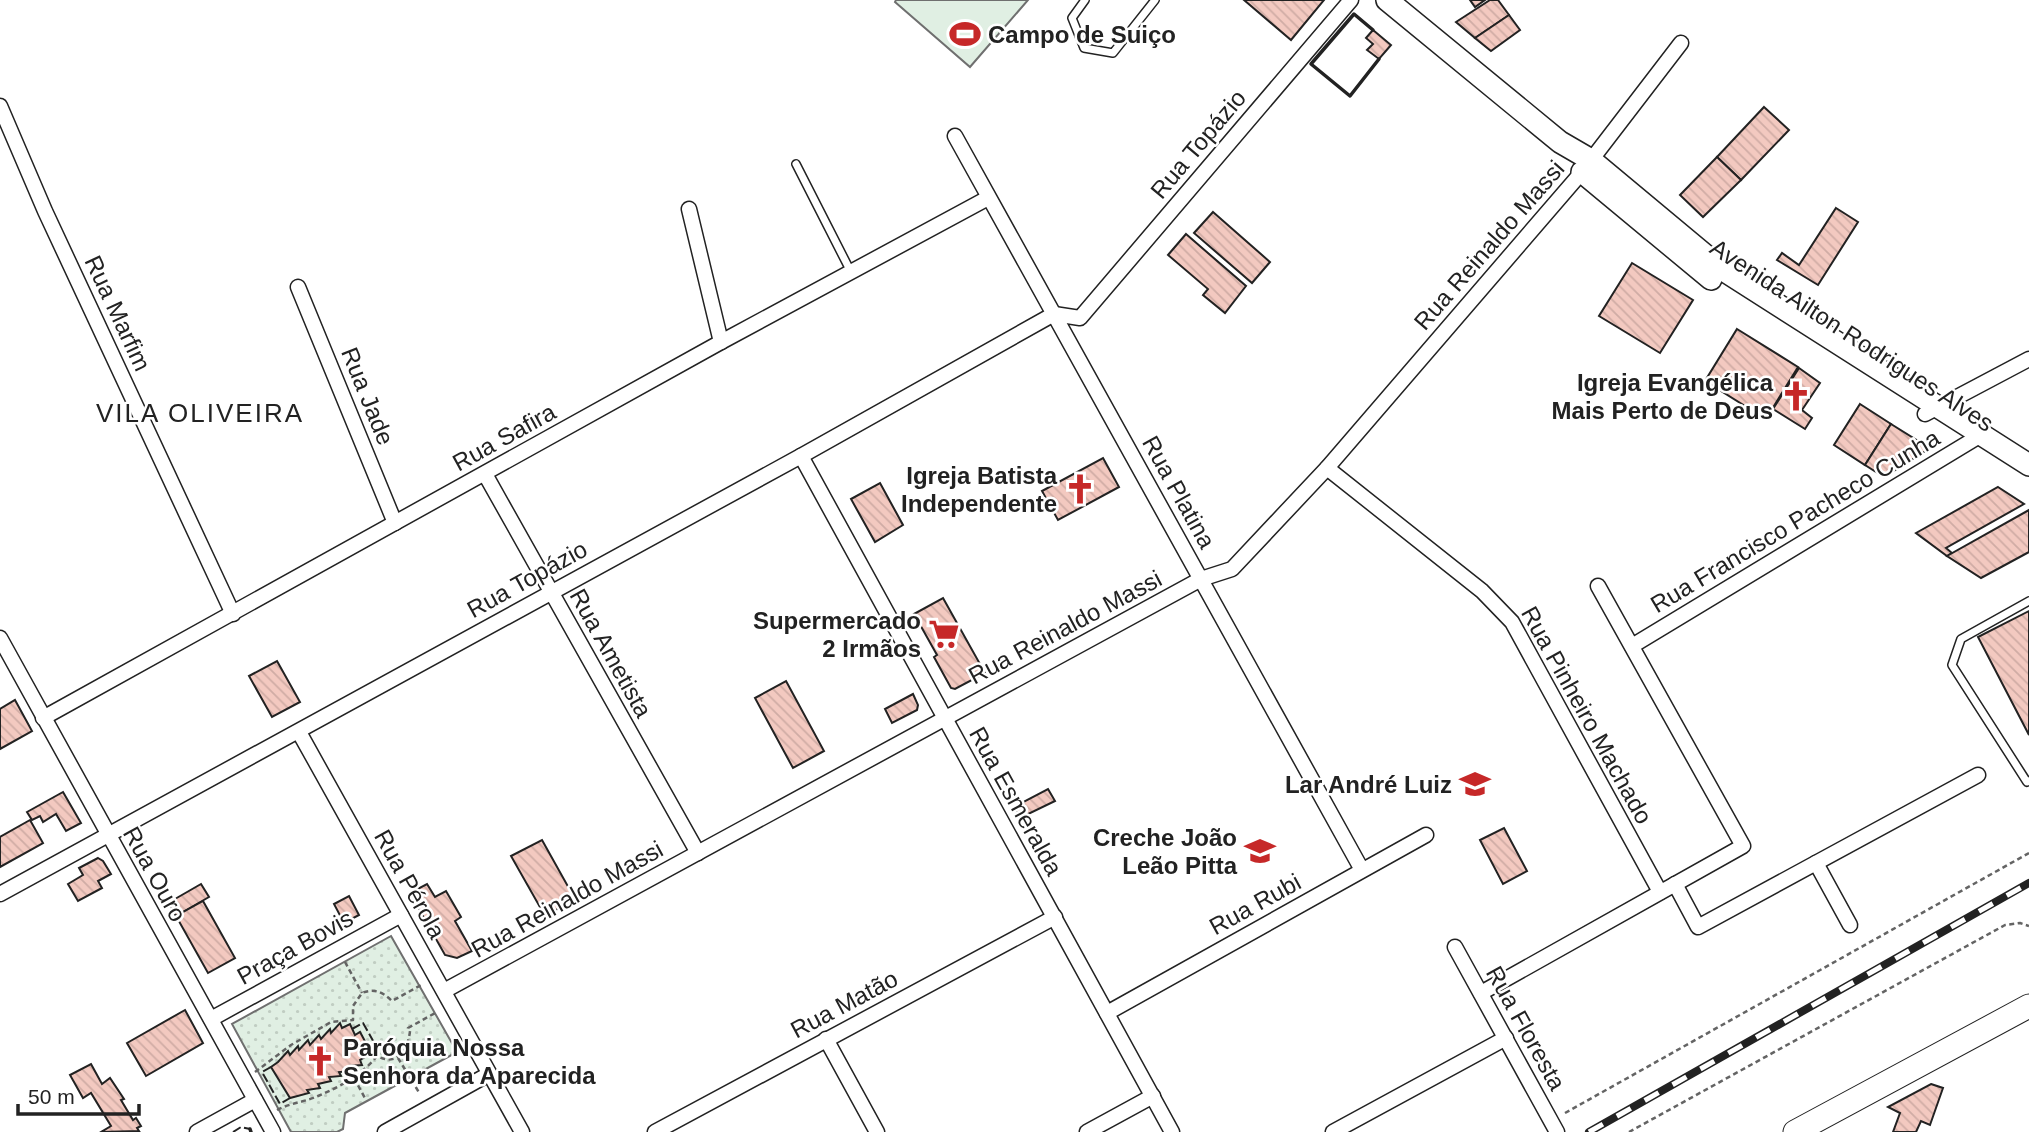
<svg xmlns="http://www.w3.org/2000/svg" width="2029" height="1132" viewBox="0 0 2029 1132" font-family="Arial,sans-serif">
  <defs>
    <pattern id="park-dots" width="8" height="8" patternUnits="userSpaceOnUse" patternTransform="scale(1.75)"><rect width="8" height="8" fill="#e0efe3"/><path d="M2 2h.1M6 6h.1" fill="none" stroke="#c0cdc2" stroke-width="1.8" stroke-linecap="round"/></pattern>
    <pattern id="building-back-hatch" width="6" height="6" patternUnits="userSpaceOnUse" patternTransform="scale(1.75)"><rect width="6" height="6" fill="#f3c9c0"/><path d="M-1 5l2 2M0 0l6 6M5-1l2 2" fill="none" stroke="#d0aca5"/></pattern>
  </defs>
  <rect width="100%" height="100%" fill="#fff"/>
  <!-- park -->
  <path fill="url(#park-dots)" stroke="#6f6f6f" stroke-width="2" d="M391,936L457,1052L345,1113L343,1129L337,1132H291L232,1024Z"/>
  <!-- pitch -->
  <path fill="#e0efe3" stroke="#6f6f6f" stroke-width="2" d="M896,0H1028L970,67L895,2Z"/>
  <!-- building -->
  <g fill="url(#building-back-hatch)" stroke="#222" stroke-width="2">
    <path d="M1244,0H1324L1291,40Z"/>
    <path d="M1470,0H1485L1475,7Z"/>
    <path d="M1490,0H1498L1509,15L1475,38L1456,22Z"/>
    <path d="M1509,15L1520,30L1491,51L1475,38Z"/>
    <path d="M1373,30L1391,45L1379,59L1367,50L1373,44L1366,38Z"/>
    <path d="M1764,107L1789,130L1741,180L1717,157Z"/>
    <path d="M1717,157L1741,180L1703,217L1680,195Z"/>
    <path d="M1836,208L1858,222L1818,285L1777,260L1782,253L1799,265Z"/>
    <path d="M1213,212L1270,262L1252,283L1194,233Z"/>
    <path d="M1186,234L1246,286L1225,313L1203,295L1208,289L1168,255Z"/>
    <path d="M1632,263L1693,300L1660,353L1599,316Z"/>
    <path d="M1737,329L1798,367L1766,419L1705,381Z"/>
    <path d="M1799,368L1820,383L1802,410L1812,418L1805,429L1773,409Z"/>
    <path d="M1860,404L1891,424L1865,465L1834,445Z"/>
    <path d="M1891,424L1926,446L1927,450L1884,477L1865,465Z"/>
    <path d="M1103,458L1119,487L1058,520L1042,491Z"/>
    <path d="M880,483L903,525L875,542L851,499Z"/>
    <path d="M1998,487L2024,504L1946,548L1952,553L1947,556L1916,533Z"/>
    <path d="M2029,510V552L1981,578L1947,556Z"/>
    <path d="M943,598L985,673L955,689L951,688L934,657L937,655L914,614Z"/>
    <path d="M2029,611V735L1978,637Z"/>
    <path d="M277,661L300,702L272,717L249,676Z"/>
    <path d="M786,681L824,751L793,768L755,698Z"/>
    <path d="M913,694L918,705L917,710L892,723L885,709Z"/>
    <path d="M15,700L32,731L0,749V709Z"/>
    <path d="M1048,789L1055,801L1020,818L1014,807Z"/>
    <path d="M63,792L81,823L66,831L56,814L43,822L40,816L32,820L27,812Z"/>
    <path d="M30,820L43,843L0,867V837Z"/>
    <path d="M1504,828L1527,871L1503,884L1480,840Z"/>
    <path d="M542,840L575,899L545,916L511,856Z"/>
    <path d="M98,858L103,861L111,874L98,881L102,888L78,901L68,884L83,875L79,868Z"/>
    <path d="M201,884L209,897L176,916L168,903Z"/>
    <path d="M427,884L435,897L446,891L461,917L455,921L472,951L457,958L445,955L410,893Z"/>
    <path d="M349,896L359,915L344,923L334,904Z"/>
    <path d="M203,901L235,958L208,973L176,916Z"/>
    <path d="M185,1010L203,1043L146,1076L127,1043Z"/>
    <path d="M340,1023L342,1028L350,1024L355,1035L360,1032L367,1045L362,1047L367,1056L360,1060L362,1065L349,1066L351,1071L339,1072L341,1076L329,1077L331,1081L318,1084L320,1088L307,1090L309,1093L290,1098L271,1067L278,1062L288,1051L290,1055L298,1046L299,1050L308,1040L310,1045L319,1035L321,1039L330,1029L331,1033Z"/>
    <path d="M91,1064L102,1084L110,1078L124,1099L121,1100L133,1120L136,1118L141,1126L137,1128L139,1131L101,1132L111,1126L91,1093L83,1098L70,1075Z"/>
    <path d="M1931,1084L1943,1088L1930,1125L1921,1121L1916,1132H1893L1900,1113L1888,1107Z"/>
  </g>
  <g fill="none" stroke-linecap="round" stroke-linejoin="round">
    <!-- service casing -->
    <g stroke="#222" stroke-width="10">
      <g id="service">
        <path d="M1085,0L1072,18L1084,48L1113,53L1155,0"/>
        <path d="M796,164L851,272"/>
        <path d="M2029,601L1961,639L1952,665L2027,782L2029,781"/>
      </g>
    </g>
    <!-- minor casing -->
    <g stroke="#222" stroke-width="17">
      <g id="minor">
        <path d="M0,106L45,211L233,614"/>
        <path d="M955,136L1362,870"/>
        <path d="M689,209L721,342"/>
        <path d="M298,287L395,523"/>
        <path d="M1925,414L2029,359"/>
        <path d="M801,456L1172,1132"/>
        <path d="M1327,468L1482,591L1512,622L1660,892"/>
        <path d="M485,474L698,853"/>
        <path d="M0,638L273,1132"/>
        <path d="M1632,646L1981,435"/>
        <path d="M43,718L721,342L988,198"/>
        <path d="M299,732L522,1132"/>
        <path d="M1816,863L1850,925"/>
        <path d="M1675,884L1698,927L1978,775"/>
        <path d="M0,894L801,456L1054,314L1080,318L1351,0"/>
        <path d="M1455,947L1557,1132"/>
        <path d="M444,991L1201,579L1232,569L1327,468L1582,172L1681,43"/>
        <path d="M1481,993L1743,846L1598,586"/>
        <path d="M1107,1013L1426,835"/>
        <path d="M211,1019L401,915"/>
        <path d="M826,1039L877,1132"/>
        <path d="M197,1132L255,1100"/>
        <path d="M385,1132L489,1074"/>
        <path d="M655,1132L1055,917"/>
        <path d="M1087,1132L1153,1096"/>
        <path d="M1333,1132L1506,1038"/>
      </g>
    </g>
    <!-- secondary casing -->
    <g stroke="#222" stroke-width="24">
      <g id="secondary">
        <path d="M1387,0L1560,142L1591,160L1723,270L2029,465"/>
        <path d="M1582,172L1711,279"/>
      </g>
    </g>
    <!-- primary casing -->
    <g stroke="#222" stroke-width="25">
      <path id="primary" d="M1795,1132L2029,1006"/>
    </g>
    <!-- path -->
    <g stroke="#646464" stroke-width="2.5" stroke-dasharray="5 3.5" stroke-linecap="butt">
      <path d="M345,962L362,993"/>
      <path d="M398,1058L420,1094"/>
      <path d="M255,1072L291,1045L331,1022L353,1020V1006L362,993C374,988 383,992 392,1001L423,984"/>
      <path d="M354,1078L366,1100"/>
      <path d="M277,1110C290,1103 305,1102 318,1096C341,1086 362,1075 377,1056C397,1067 408,1050 410,1031L408,1028L437,1012"/>
      <path d="M1565,1113L2029,853"/>
      <path d="M1629,1132L2005,925L2020,923L2029,926"/>
    </g>
    <!-- service -->
    <use href="#service" stroke="#fff" stroke-width="7"/>
    <!-- minor -->
    <use href="#minor" stroke="#fff" stroke-width="14"/>
    <!-- secondary -->
    <use href="#secondary" stroke="#fff" stroke-width="21"/>
    <!-- primary -->
    <use href="#primary" stroke="#fff" stroke-width="23"/>
    <!-- rail casing -->
    <g stroke="#222" stroke-width="8">
      <path id="rail" d="M1589,1132L2029,883"/>
    </g>
    <!-- rail -->
    <use href="#rail" stroke="#fff" stroke-width="5" stroke-dasharray="16" stroke-linecap="butt"/>
    <!-- fence -->
    <g stroke="#222" stroke-width="2" stroke-dasharray="9 3.5" stroke-linecap="butt">
      <path d="M352,1029L363,1023L376,1046L365,1052"/>
      <path d="M271,1067L262,1072L280,1104L290,1098"/>
      <path d="M233,1132L241,1127L250,1129"/>
    </g>
    <!-- wall -->
    <g stroke="#222" stroke-width="3.5">
      <path d="M1373,30L1354,14L1311,64L1350,96L1379,59"/>
      <path d="M250,1129L251,1132"/>
    </g>
  </g>
  <!-- icons -->
  <defs>
    <g id="stadium-bare" transform="scale(2.415)"><path d="M0-5a6.5 5 0 1 0 0 10a6.5 5 0 1 0 0-10ZM-3.5-1.8h7v3.6h-7Z" fill="#c62828" stroke="#fff" stroke-width="2.5" paint-order="stroke"/></g>
    <g id="church-bare" transform="scale(2.415)"><path d="M-1.2-6h2.4v3.5h3.3v2.4h-3.3V6h-2.4V-.1h-3.3v-2.4h3.3Z" fill="#c62828" stroke="#fff" stroke-width="2.5" paint-order="stroke"/></g>
    <g id="supermarket-bare" transform="scale(2.415)"><path d="M-6-5.5h2.5l.6 2H6L4.5 2H-2.5L-4.4-4H-6ZM-1.5 3.2a1.3 1.3 0 1 0 .1 0ZM3 3.2a1.3 1.3 0 1 0 .1 0Z" fill="#c62828" stroke="#fff" stroke-width="2.5" paint-order="stroke"/></g>
    <g id="school-bare" transform="scale(2.415)"><path d="M0-5L7-2L0 1L-7-2ZM-4 1L0 2.5L4 1V4Q0 6-4 4Z" fill="#c62828" stroke="#fff" stroke-width="2.5" paint-order="stroke"/></g>
  </defs>
  <g fill-rule="evenodd">
    <use href="#stadium-bare" x="965" y="34"/>
    <use href="#church-bare" x="1796" y="396"/>
    <use href="#church-bare" x="1080" y="489"/>
    <use href="#supermarket-bare" x="944" y="634"/>
    <use href="#school-bare" x="1475" y="784"/>
    <use href="#school-bare" x="1260" y="851"/>
    <use href="#church-bare" x="320" y="1061"/>
  </g>
  <g text-anchor="middle" dominant-baseline="central" stroke-width="5" stroke-linejoin="round" paint-order="stroke">
    <!-- poi labels -->
    <g font-size="24" font-weight="bold" fill="#222" stroke="#fff" text-anchor="end">
      <text x="988" y="34" text-anchor="start">Campo de Suiço</text>
      <text x="1773" y="382">Igreja Evangélica<tspan x="1773" dy="28">Mais Perto de Deus</tspan></text>
      <text x="1057" y="475">Igreja Batista<tspan x="1057" dy="28">Independente</tspan></text>
      <text x="921" y="620">Supermercado<tspan x="921" dy="28">2 Irmãos</tspan></text>
      <text x="1452" y="784">Lar André Luiz</text>
      <text x="1237" y="837">Creche João<tspan x="1237" dy="28">Leão Pitta</tspan></text>
      <text x="343" y="1047" text-anchor="start">Paróquia Nossa<tspan x="343" dy="28">Senhora da Aparecida</tspan></text>
    </g>
    <!-- street labels -->
    <g font-size="24" fill="#222" stroke="#fff">
      <text transform="translate(1198 144) rotate(-50)">Rua Topázio</text>
      <text transform="translate(1489 245) rotate(-49)">Rua Reinaldo Massi</text>
      <text transform="translate(118 313) rotate(65)">Rua Marfim</text>
      <text transform="translate(1852 335) rotate(33)">Avenida Ailton Rodrigues Alves</text>
      <text transform="translate(368 396) rotate(68)">Rua Jade</text>
      <text transform="translate(504 437) rotate(-29)">Rua Safira</text>
      <text transform="translate(1179 492) rotate(61)">Rua Platina</text>
      <text transform="translate(1795 521) rotate(-31)">Rua Francisco Pacheco Cunha</text>
      <text transform="translate(527 579) rotate(-29)">Rua Topázio</text>
      <text transform="translate(1065 627) rotate(-28)">Rua Reinaldo Massi</text>
      <text transform="translate(611 653) rotate(61)">Rua Ametista</text>
      <text transform="translate(1587 715) rotate(61)">Rua Pinheiro Machado</text>
      <text transform="translate(1016 801) rotate(61)">Rua Esmeralda</text>
      <text transform="translate(155 874) rotate(61)">Rua Ouro</text>
      <text transform="translate(410 884) rotate(61)">Rua Pérola</text>
      <text transform="translate(567 899) rotate(-29)">Rua Reinaldo Massi</text>
      <text transform="translate(1255 904) rotate(-29)">Rua Rubi</text>
      <text transform="translate(295 947) rotate(-29)">Praça Bovis</text>
      <text transform="translate(844 1004) rotate(-28)">Rua Matão</text>
      <text transform="translate(1526 1028) rotate(61)">Rua Floresta</text>
    </g>
    <!-- neighbourhood labels -->
    <g font-size="26" letter-spacing="2" fill="#222" stroke="#fff">
      <text x="200" y="413">VILA OLIVEIRA</text>
    </g>
  </g>
  <!-- scale -->
  <path d="M18 1104v10h121v-10" fill="none" stroke="#222222" stroke-width="3.5"/>
  <text x="28" y="1104" font-size="21" fill="#222222" stroke="#ffffff" stroke-width="5" paint-order="stroke">50 m</text>
</svg>
